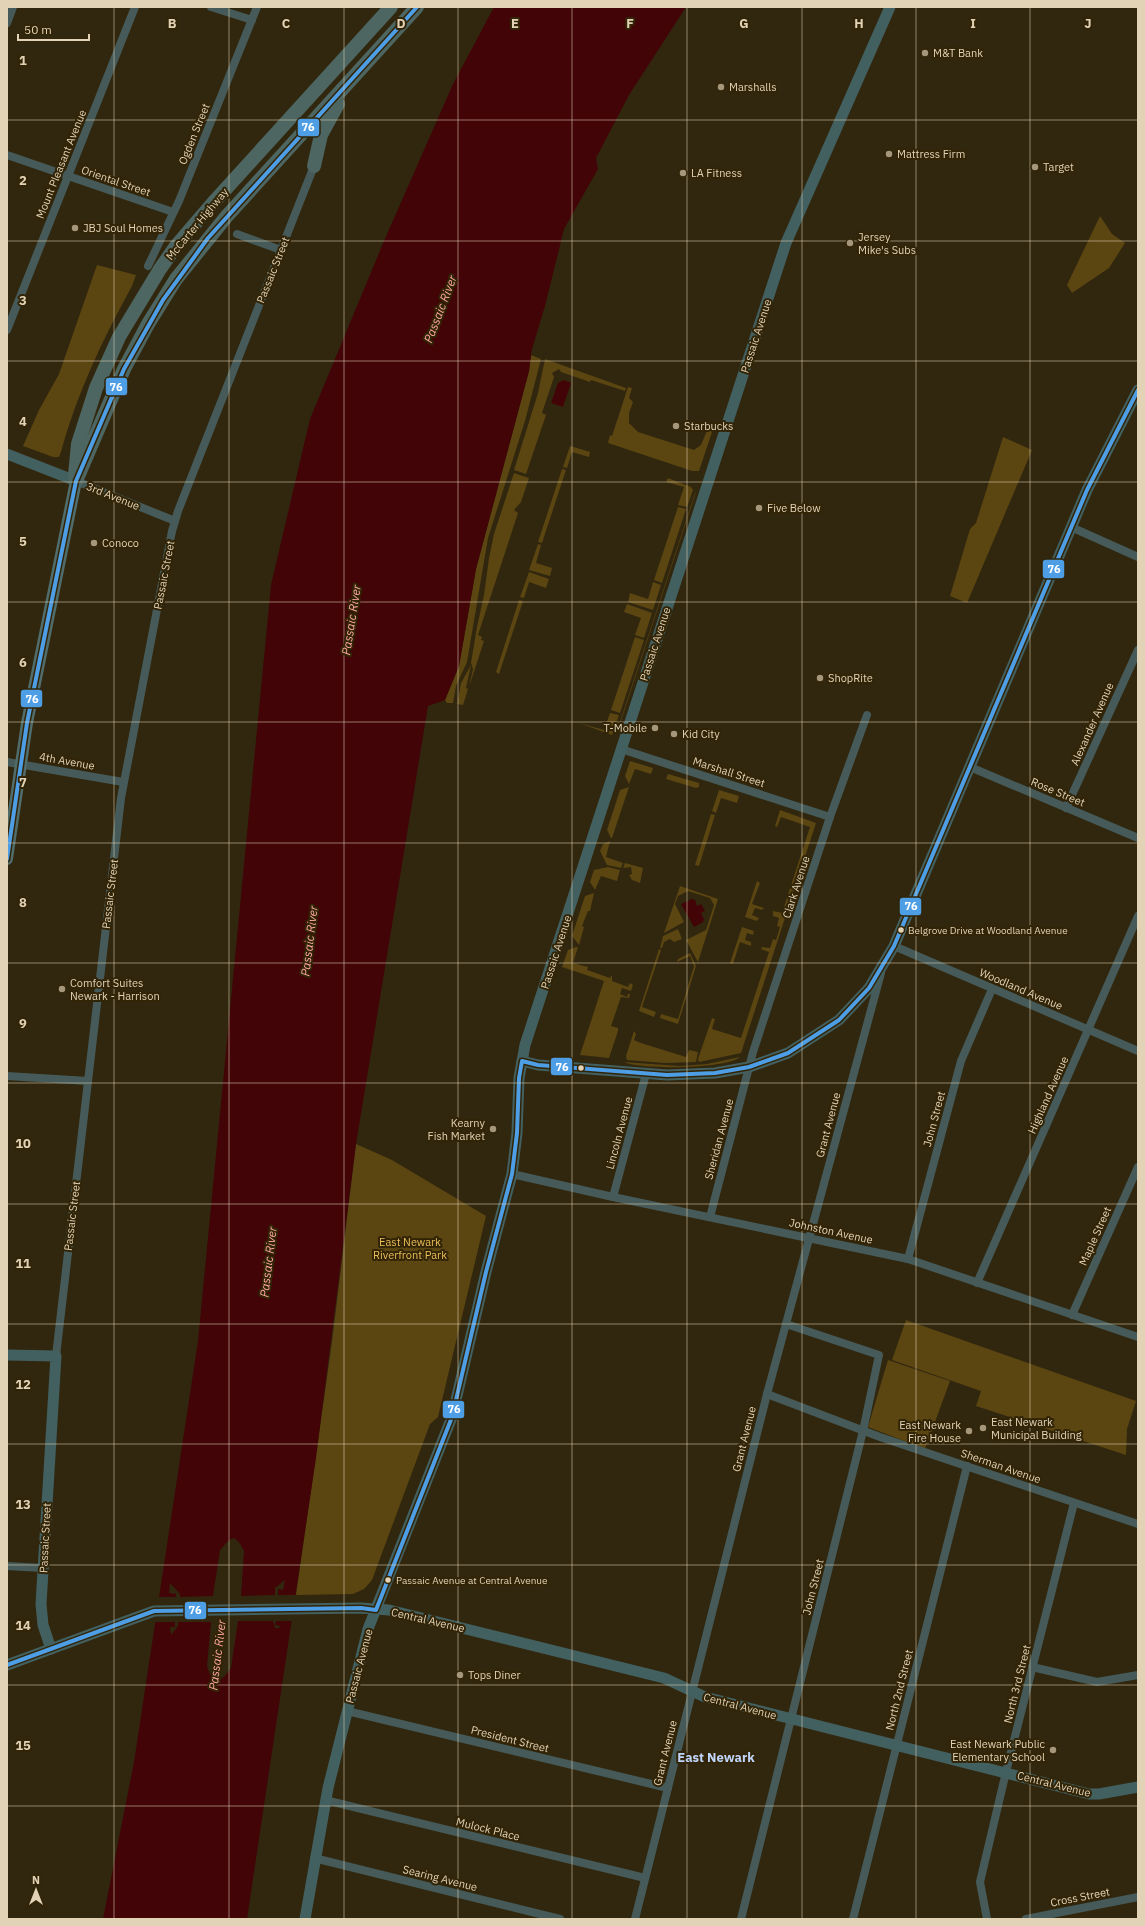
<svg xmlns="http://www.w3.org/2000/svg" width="1145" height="1926" viewBox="0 0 1145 1926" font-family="'IBM Plex Sans',sans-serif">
  <rect width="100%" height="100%" fill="#31270f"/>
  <!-- green -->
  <g fill="#5b4511">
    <path d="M1100,216L1112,234L1125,243L1109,268L1072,293L1067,285Z"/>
    <path d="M97,265L136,275L132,286C102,341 78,391 61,452L59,457H53L23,446L39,410L59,374Z"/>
    <path d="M531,355L541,359L525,421L488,538L467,662L456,686L453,703H447L445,700L459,666L476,569L529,371Z"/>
    <path d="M545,359L626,388L625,391L591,380L590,382L561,372L559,369L552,373L554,377L542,413L546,415L526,474L514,470L538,393Z"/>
    <path d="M628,387L632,388L629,398L633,402L629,413V423L638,432L694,450L701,445L708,428L713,429L699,471H692L608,443L610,435L612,436Z"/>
    <path d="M1003,437L1032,450L967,603L950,596L970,529L976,523Z"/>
    <path d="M570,446L590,452L589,457L572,452L567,468L563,467Z"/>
    <path d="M562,469L566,470L542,543L538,542Z"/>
    <path d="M514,473L529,478L521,502L514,510L518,513L478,635L482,637L481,640L484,641L469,687L473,669L471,663L477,627L484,595L489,558L494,534Z"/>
    <path d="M668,478L691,487L693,490L687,507L678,505L684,487L666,482Z"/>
    <path d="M696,490L695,495L617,733V731Z"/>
    <path d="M678,507L686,509L662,583L654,580Z"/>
    <path d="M538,544L541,545L536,563L552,568L550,576L529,570Z"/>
    <path d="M529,572L549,579L546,588L529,582L524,598L520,597Z"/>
    <path d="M653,582L661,585L653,610L628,602L630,593L648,599Z"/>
    <path d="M519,600L523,601L499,674L496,672Z"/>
    <path d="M627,604L652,613L644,638L635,635L641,618L624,612Z"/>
    <path d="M635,637L644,640L620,713L611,710Z"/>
    <path d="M471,665L466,688L468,689L463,705L457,704L461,683Z"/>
    <path d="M610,713L619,715L612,735L579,723L604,730Z"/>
    <path d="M630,761L653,768L651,774L635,769L629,784L625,776Z"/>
    <path d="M668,774L699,783V787L696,788L666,779Z"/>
    <path d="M629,787L612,838H611L607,830L620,790Z"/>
    <path d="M719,790L739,796L737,803L721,798L716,813L712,811Z"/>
    <path d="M780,810L816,823L741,1053L699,1062L698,1059L712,1018L715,1019L712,1029L741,1038L769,952L761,949L762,947L770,948L773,939L776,940L780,927L777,926L779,918L773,916V911L782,913L810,827L781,817L777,827L775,826Z"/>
    <path d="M711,814L715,815L699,866L695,865Z"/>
    <path d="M610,841L606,857L623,863L621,868L607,865L600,851L603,844Z"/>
    <path d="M625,863L643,868L640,883L632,880L629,875L632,874L631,867L623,868Z"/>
    <path d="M608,867L620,870L617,881L601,876L595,890L590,882L594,870Z"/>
    <path d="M757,881L760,883L752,904L764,908L762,910L755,908L752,915L759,918L757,921L745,917Z"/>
    <path d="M680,886L718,899L698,962L686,940L706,930L714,905L710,898L688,891L678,896L675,904L684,922L664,933Z"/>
    <path d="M594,893L590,911H588L582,926L584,927L579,945L572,936L585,896Z"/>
    <path d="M742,927L754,931L753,935L747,933L745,940L751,942V946L740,942L733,964L730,963Z"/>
    <path d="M678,929L682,939L674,942L670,939L664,942L662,948H660L663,936Z"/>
    <path d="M576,947H578L573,963L588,967L587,970L610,978L612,975V981L628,987L630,983L633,985L631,991L622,988L620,994L627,997L628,994H630L629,998L621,997L611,1026L618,1028V1031L609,1058L580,1055L604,981L562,967L568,950Z"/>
    <path d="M659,949L661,950L642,1007L656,1012L654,1017L639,1011Z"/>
    <path d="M690,953L696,966L678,1024L660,1018L661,1014L678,1019L694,966L690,956L677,962L678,959Z"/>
    <path d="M634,1031L636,1034L634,1040L641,1043L686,1057L689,1050L698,1052L696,1062L665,1063L627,1060L626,1056Z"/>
    <path d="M740,1057C727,1069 641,1070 624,1062L679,1066L707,1064Z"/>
    <path d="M356,1144L392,1160L486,1216L438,1417L430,1424L372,1580L364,1589L353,1594L296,1595L332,1342Z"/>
    <path d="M906,1320L1136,1401L1127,1429L1126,1455L976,1406L981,1391L892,1360Z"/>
    <path d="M888,1360L950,1381L925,1449L868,1427Z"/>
  </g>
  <!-- water -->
  <g fill="#420406">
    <path d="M494,7H686L629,95L596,158L598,169L564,229L545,306L532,349L529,371L476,569L459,666L445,700L428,706L356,1144L316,1458L247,1919H103L134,1762L198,1341L271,585L310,419L384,241L453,84Z"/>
    <path d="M564,380L571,383L563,407L551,403L558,383Z"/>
    <path d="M692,899L695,900L697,906L701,904L705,911L701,913L704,919L703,922L694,927L681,904Z"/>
  </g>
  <!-- pier -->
  <path fill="#31270f" d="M234,1538L239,1542L244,1551L241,1596L275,1595V1588L285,1580L283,1590L278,1589V1595H298L294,1621H276L275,1625L280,1626L279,1628H275L273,1621H238L231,1668L224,1677L217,1681L210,1674L207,1667L211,1622H178V1626L171,1635L170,1627H175V1622H153L157,1597H176V1594L169,1593L170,1583L180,1594V1597L213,1596L220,1550L229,1540Z"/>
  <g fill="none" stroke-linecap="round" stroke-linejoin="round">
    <!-- street -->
    <g stroke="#465b59" stroke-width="8">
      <path d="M211,7L252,20"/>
      <path d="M7,23L13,7"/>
      <path d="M7,155L173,212"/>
      <path d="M237,234L281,250"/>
      <path d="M148,266L179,201L257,7"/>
      <path d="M7,330L135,7"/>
      <path d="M76,481L175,521"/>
      <path d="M1071,527L1138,557"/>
      <path d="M621,749L830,817"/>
      <path d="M7,762L123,782"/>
      <path d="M970,767L1138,838"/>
      <path d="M1066,808L1138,650"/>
      <path d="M894,946L1138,1051"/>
      <path d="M7,1076L88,1081"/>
      <path d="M512,1174L613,1197L908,1259L1138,1337"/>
      <path d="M613,1197L646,1074"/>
      <path d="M710,1217L753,1052L830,817L867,715"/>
      <path d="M908,1259L961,1061L992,989"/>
      <path d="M977,1283L1138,916"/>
      <path d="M1072,1315L1138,1167"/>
      <path d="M56,1356L121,798L172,531L178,511L314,166"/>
      <path d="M767,1394L880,1437L1138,1524"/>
      <path d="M7,1566L43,1568"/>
      <path d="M1032,1667L1097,1682L1138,1675"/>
      <path d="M347,1711L668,1788"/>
      <path d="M325,1800L645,1878"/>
      <path d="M314,1858L560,1919"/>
      <path d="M635,1919L767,1394L881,973"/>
      <path d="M741,1919L863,1431L879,1355L786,1324"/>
      <path d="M853,1919L967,1466"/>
      <path d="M987,1919L980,1882L1006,1772L1074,1503"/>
      <path d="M1026,1919L1138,1897"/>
    </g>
    <!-- secondary -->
    <g stroke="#436060" stroke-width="11">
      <path d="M7,454L76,481"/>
      <path d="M522,1061L538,1065L667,1075L715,1073L749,1067L788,1053L839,1020L869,988L894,946L1087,490L1138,390"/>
      <path d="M7,1355L56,1356L41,1604L43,1625L51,1649"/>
      <path d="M7,1665L154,1611L361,1608L389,1610L664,1678L705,1697L1089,1794H1099L1138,1787"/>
      <path d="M305,1919L328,1788L368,1629L452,1417L486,1272L512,1174L517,1133L519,1078L525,1045L786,243L890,7"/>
    </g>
    <!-- primary -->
    <path stroke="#506c6b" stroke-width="12" d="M7,859L27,723L76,481"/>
    <!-- highway -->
    <g stroke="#4d6662" stroke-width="14">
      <path d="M314,166L321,135L338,104"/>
      <path d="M75,475L78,444L96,388L119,337L160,269L176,246L212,204L391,7"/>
      <path d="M76,481L124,369L148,324L176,279L226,217L417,7"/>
    </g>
    <!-- bus-1 casing -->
    <g stroke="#322406" stroke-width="7">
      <g id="bus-1">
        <path d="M7,859L27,723L76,481L124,369L163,300L208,238L417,7"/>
        <path d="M7,1665L154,1611L361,1608L376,1610L452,1417L486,1272L512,1174L517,1133L519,1078L522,1061L538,1065L667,1075L715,1073L749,1067L788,1053L839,1020L869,988L894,946L1087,490L1138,390"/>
      </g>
    </g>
    <!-- bus-1 -->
    <use href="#bus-1" stroke="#4d9ee5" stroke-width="4"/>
  </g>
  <!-- grid -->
  <path fill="none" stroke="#e2d3b7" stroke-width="1" stroke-opacity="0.55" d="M114,7V1919M229,7V1919M344,7V1919M458,7V1919M572,7V1919M687,7V1919M802,7V1919M916,7V1919M1030,7V1919M7,120H1138M7,241H1138M7,361H1138M7,482H1138M7,602H1138M7,722H1138M7,843H1138M7,963H1138M7,1083H1138M7,1204H1138M7,1324H1138M7,1444H1138M7,1565H1138M7,1685H1138M7,1806H1138"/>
  <!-- markers -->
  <g fill="#a4977c" stroke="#322406" stroke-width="1.5">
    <circle cx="925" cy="53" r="4"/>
    <circle cx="721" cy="87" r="4"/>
    <circle cx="889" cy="154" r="4"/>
    <circle cx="1035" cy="167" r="4"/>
    <circle cx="683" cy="173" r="4"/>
    <circle cx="75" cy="228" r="4"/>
    <circle cx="850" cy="243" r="4"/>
    <circle cx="676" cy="426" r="4"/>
    <circle cx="759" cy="508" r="4"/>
    <circle cx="94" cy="543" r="4"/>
    <circle cx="820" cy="678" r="4"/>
    <circle cx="655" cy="728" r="4"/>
    <circle cx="674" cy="734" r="4"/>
    <circle cx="62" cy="989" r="4"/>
    <circle cx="493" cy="1129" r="4"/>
    <circle cx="983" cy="1428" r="4"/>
    <circle cx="969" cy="1431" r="4"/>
    <circle cx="460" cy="1675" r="4"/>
    <circle cx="1053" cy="1750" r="4"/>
  </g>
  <g fill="#e2d3b7" stroke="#322406" stroke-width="1.5">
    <circle cx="901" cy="930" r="3.5"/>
    <circle cx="581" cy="1068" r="3.5"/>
    <circle cx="388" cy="1580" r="3.5"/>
  </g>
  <g text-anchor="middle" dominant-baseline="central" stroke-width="4" stroke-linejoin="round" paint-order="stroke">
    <!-- bus labels -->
    <g font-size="10" fill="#e2d3b7" stroke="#322406" text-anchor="start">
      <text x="908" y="930">Belgrove Drive at Woodland Avenue</text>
      <text x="396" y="1580">Passaic Avenue at Central Avenue</text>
    </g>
    <!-- poi labels -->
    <g font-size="11" fill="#e2d3b7" stroke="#322406" text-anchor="start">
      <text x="933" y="53">M&amp;T Bank</text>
      <text x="729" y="87">Marshalls</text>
      <text x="897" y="154">Mattress Firm</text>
      <text x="1043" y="167">Target</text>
      <text x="691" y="173">LA Fitness</text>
      <text x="83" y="228">JBJ Soul Homes</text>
      <text x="858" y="237">Jersey<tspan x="858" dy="13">Mike's Subs</tspan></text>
      <text x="684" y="426">Starbucks</text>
      <text x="767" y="508">Five Below</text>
      <text x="102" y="543">Conoco</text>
      <text x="828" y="678">ShopRite</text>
      <text x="647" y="728" text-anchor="end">T-Mobile</text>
      <text x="682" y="734">Kid City</text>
      <text x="70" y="983">Comfort Suites<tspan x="70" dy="13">Newark - Harrison</tspan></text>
      <text x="485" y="1123" text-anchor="end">Kearny<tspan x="485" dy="13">Fish Market</tspan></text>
      <text x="991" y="1422">East Newark<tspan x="991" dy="13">Municipal Building</tspan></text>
      <text x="961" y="1425" text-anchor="end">East Newark<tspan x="961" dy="13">Fire House</tspan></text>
      <text x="468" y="1675">Tops Diner</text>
      <text x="1045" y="1744" text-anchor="end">East Newark Public<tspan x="1045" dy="13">Elementary School</tspan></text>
    </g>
    <!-- street labels -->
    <g font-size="11" fill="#e2d3b7" stroke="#322406">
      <text transform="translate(194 134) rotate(-68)">Ogden Street</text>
      <text transform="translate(61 164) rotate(-68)">Mount Pleasant Avenue</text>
      <text transform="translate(116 181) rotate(19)">Oriental Street</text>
      <text transform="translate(197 224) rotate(-50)">McCarter Highway</text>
      <text transform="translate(273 270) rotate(-68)">Passaic Street</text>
      <text transform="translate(756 336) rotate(-72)">Passaic Avenue</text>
      <text transform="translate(113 496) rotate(22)">3rd Avenue</text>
      <text transform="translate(164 575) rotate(-79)">Passaic Street</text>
      <text transform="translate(655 644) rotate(-72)">Passaic Avenue</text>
      <text transform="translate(1092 724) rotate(-66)">Alexander Avenue</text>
      <text transform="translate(67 761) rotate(10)">4th Avenue</text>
      <text transform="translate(729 772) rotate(18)">Marshall Street</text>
      <text transform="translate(1058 792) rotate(23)">Rose Street</text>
      <text transform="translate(796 887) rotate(-72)">Clark Avenue</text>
      <text transform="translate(110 894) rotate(-83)">Passaic Street</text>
      <text transform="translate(556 952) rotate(-72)">Passaic Avenue</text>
      <text transform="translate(1021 989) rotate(23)">Woodland Avenue</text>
      <text transform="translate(1048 1095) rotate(-66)">Highland Avenue</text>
      <text transform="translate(934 1119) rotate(-75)">John Street</text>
      <text transform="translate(828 1125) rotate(-75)">Grant Avenue</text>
      <text transform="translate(619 1133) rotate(-75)">Lincoln Avenue</text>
      <text transform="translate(719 1139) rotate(-75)">Sheridan Avenue</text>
      <text transform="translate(72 1216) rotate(-83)">Passaic Street</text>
      <text transform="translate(831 1231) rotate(12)">Johnston Avenue</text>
      <text transform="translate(1095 1236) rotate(-66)">Maple Street</text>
      <text transform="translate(744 1439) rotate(-76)">Grant Avenue</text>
      <text transform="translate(1001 1466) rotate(19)">Sherman Avenue</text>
      <text transform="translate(45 1538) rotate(-87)">Passaic Street</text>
      <text transform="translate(813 1587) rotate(-76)">John Street</text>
      <text transform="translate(428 1620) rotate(13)">Central Avenue</text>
      <text transform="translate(359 1666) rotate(-75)">Passaic Avenue</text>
      <text transform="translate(1017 1684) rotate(-76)">North 3rd Street</text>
      <text transform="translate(899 1690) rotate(-76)">North 2nd Street</text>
      <text transform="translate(740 1706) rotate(15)">Central Avenue</text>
      <text transform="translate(510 1739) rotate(14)">President Street</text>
      <text transform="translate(665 1753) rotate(-76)">Grant Avenue</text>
      <text transform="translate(1054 1784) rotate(14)">Central Avenue</text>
      <text transform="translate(488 1829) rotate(14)">Mulock Place</text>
      <text transform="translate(440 1878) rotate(14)">Searing Avenue</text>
      <text transform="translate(1080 1897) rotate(-11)">Cross Street</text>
    </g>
    <!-- park labels -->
    <g font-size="11" fill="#edbe59" stroke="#322406">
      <text x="410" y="1242">East Newark<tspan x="410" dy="13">Riverfront Park</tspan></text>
    </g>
    <!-- water labels -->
    <g font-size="12" font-style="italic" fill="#ffa8a2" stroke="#322406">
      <text transform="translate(440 309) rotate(-69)">Passaic River</text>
      <text transform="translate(351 620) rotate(-81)">Passaic River</text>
      <text transform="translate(309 941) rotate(-83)">Passaic River</text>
      <text transform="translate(268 1262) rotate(-83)">Passaic River</text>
      <text transform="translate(217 1655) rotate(-83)">Passaic River</text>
    </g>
    <!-- quarter labels -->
    <g font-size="13" font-weight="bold" fill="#bfd4fc" stroke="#322406">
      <text x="716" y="1757">East Newark</text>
    </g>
  </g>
  <g font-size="13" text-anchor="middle" font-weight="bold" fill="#e2d3b7" stroke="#322406" stroke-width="4" stroke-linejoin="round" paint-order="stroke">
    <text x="172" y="28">B</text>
    <text x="286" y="28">C</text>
    <text x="401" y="28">D</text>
    <text x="515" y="28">E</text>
    <text x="630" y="28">F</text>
    <text x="744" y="28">G</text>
    <text x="859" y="28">H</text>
    <text x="973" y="28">I</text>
    <text x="1088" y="28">J</text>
    <text x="23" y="65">1</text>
    <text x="23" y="185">2</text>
    <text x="23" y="305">3</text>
    <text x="23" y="426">4</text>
    <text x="23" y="546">5</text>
    <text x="23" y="667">6</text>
    <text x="23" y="787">7</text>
    <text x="23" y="907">8</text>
    <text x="23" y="1028">9</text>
    <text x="23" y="1148">10</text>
    <text x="23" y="1268">11</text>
    <text x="23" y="1389">12</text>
    <text x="23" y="1509">13</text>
    <text x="23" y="1630">14</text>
    <text x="23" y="1750">15</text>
  </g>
  <g stroke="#322406" stroke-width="1.5">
    <rect x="297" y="118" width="23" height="19" rx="4" fill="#4d9ee5"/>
    <rect x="105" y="377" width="23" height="19" rx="4" fill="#4d9ee5"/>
    <rect x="1042" y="559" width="23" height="20" rx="4" fill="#4d9ee5"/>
    <rect x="20" y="689" width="23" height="19" rx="4" fill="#4d9ee5"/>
    <rect x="899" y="897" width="23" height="19" rx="4" fill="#4d9ee5"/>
    <rect x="550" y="1057" width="23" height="19" rx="4" fill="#4d9ee5"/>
    <rect x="442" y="1400" width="23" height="19" rx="4" fill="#4d9ee5"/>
    <rect x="184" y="1601" width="23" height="19" rx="4" fill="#4d9ee5"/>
  </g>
  <g font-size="11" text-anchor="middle" font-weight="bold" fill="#fff">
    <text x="308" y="131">76</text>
    <text x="116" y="391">76</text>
    <text x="1054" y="573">76</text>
    <text x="32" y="703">76</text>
    <text x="911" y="910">76</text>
    <text x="562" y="1071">76</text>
    <text x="454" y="1413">76</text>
    <text x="195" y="1614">76</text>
  </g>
  <!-- border -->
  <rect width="1145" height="1926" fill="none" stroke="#e2d3b7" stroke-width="16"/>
  <!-- north arrow -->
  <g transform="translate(36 1890)" stroke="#322406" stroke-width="3" paint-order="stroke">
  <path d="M0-3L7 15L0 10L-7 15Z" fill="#e2d3b7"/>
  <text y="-6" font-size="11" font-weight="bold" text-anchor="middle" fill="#e2d3b7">N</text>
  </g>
  <!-- scale -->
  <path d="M18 34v6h71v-6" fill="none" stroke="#e2d3b7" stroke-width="2"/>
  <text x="24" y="34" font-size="12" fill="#e2d3b7" stroke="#322406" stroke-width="3" paint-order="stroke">50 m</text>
</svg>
